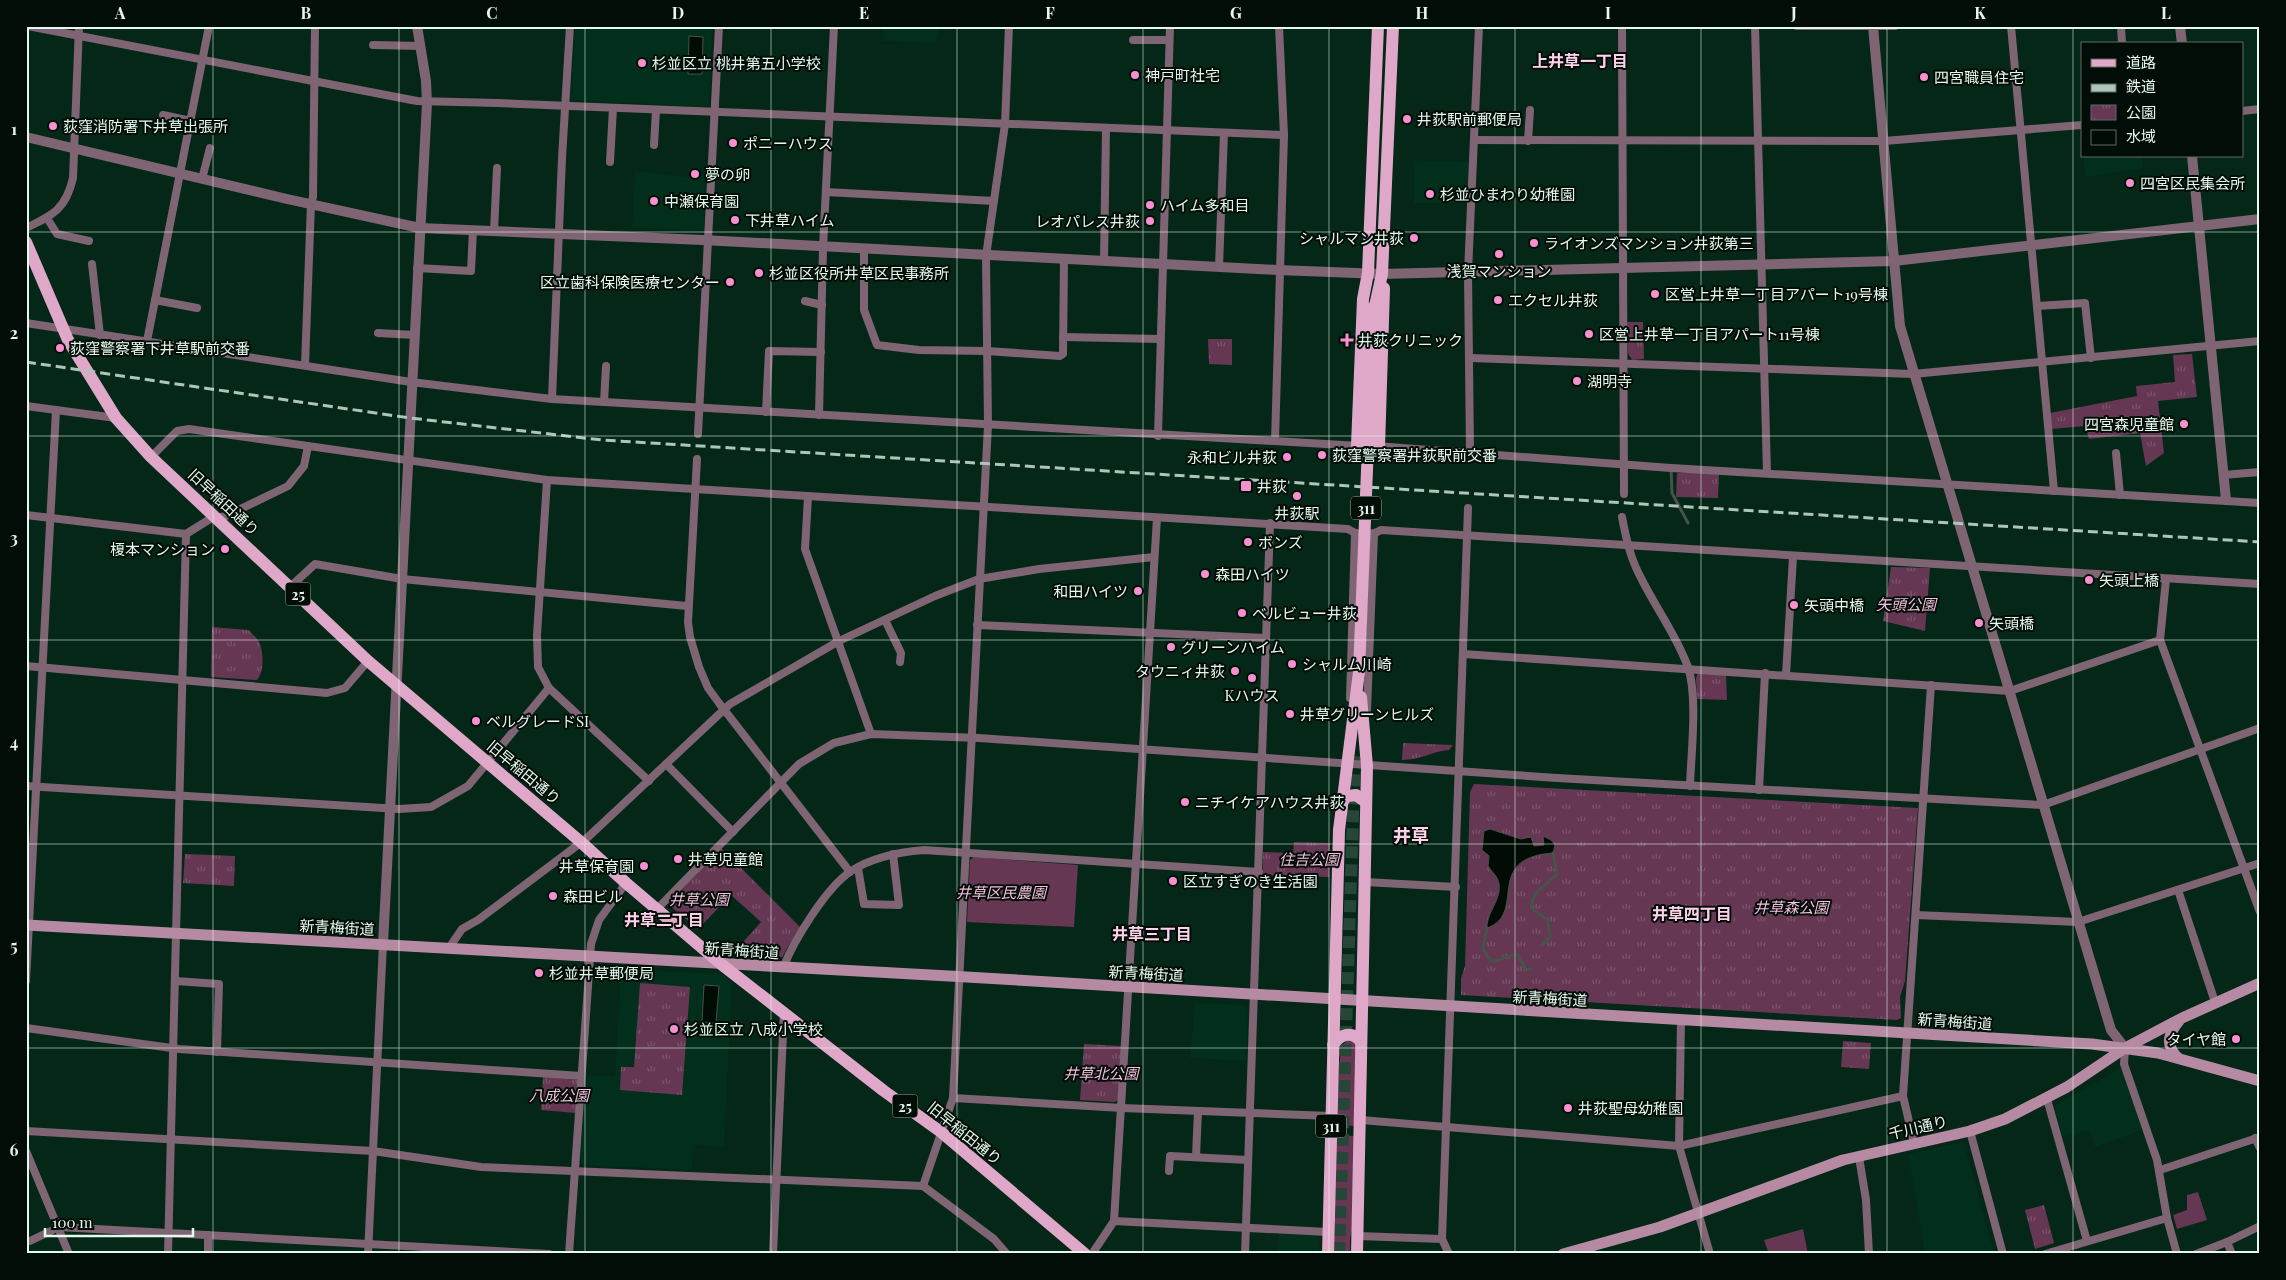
<svg xmlns="http://www.w3.org/2000/svg" width="2286" height="1280" viewBox="0 0 2286 1280" font-family="'Playfair Display','Noto Sans JP',serif">
  <defs>
    <pattern id="park-tufts" width="24" height="20" patternUnits="userSpaceOnUse" patternTransform="scale(1.25)"><rect width="24" height="20" fill="#653753"/><path d="M3 7l-1-3M5 7V3M7 7l1-3M15 17l-1-3M17 17v-4M19 17l1-3" fill="none" stroke="#7b556c"/></pattern>
  </defs>
  <rect width="100%" height="100%" fill="#042718"/>
  <!-- built -->
  <g fill="#012f1c">
    <path d="M575,26H712L709,105L707,107L571,100Z"/>
    <path d="M883,26H939L935,43L883,41Z"/>
    <path d="M2083,156H2142L2143,168L2085,177Z"/>
    <path d="M1414,160L1469,162L1467,203H1414Z"/>
    <path d="M635,171L705,179L704,228L700,230L632,228Z"/>
    <path d="M621,969L722,974L732,983L724,1147L694,1145L692,1170L583,1165L580,1162L588,1075L615,1076Z"/>
    <path d="M1195,1003L1243,1005L1248,1010L1246,1061L1190,1058Z"/>
    <path d="M2118,1069L2122,1070L2142,1130L2095,1147L2090,1130L2063,1137L2055,1106Z"/>
    <path d="M1964,1142L1994,1254H1925L1908,1154Z"/>
    <path d="M1278,1234L1320,1235L1319,1254H1277Z"/>
  </g>
  <!-- green -->
  <g fill="#653753">
    <path d="M974,857L1078,865L1074,927L967,922L970,860Z"/>
    <path d="M1349,1039L1357,1044L1356,1126L1335,1125L1341,1046Z"/>
    <path d="M1334,1135L1356,1136L1355,1217L1350,1239V1254H1333Z"/>
    <path d="M2198,1192L2207,1220L2177,1229L2173,1215L2187,1210V1195Z"/>
    <path d="M1803,1229L1808,1254H1769L1764,1240Z"/>
  </g>
  <!-- park -->
  <g fill="url(#park-tufts)">
    <path d="M1627,322H1643L1644,359L1632,360L1628,353Z"/>
    <path d="M1208,339H1232V365L1209,364Z"/>
    <path d="M2192,354L2197,397L2158,401L2164,453L2146,466L2140,433L2089,439L2085,426L2051,429L2050,413L2137,396L2136,386L2175,382L2173,355Z"/>
    <path d="M1677,473H1719L1718,498L1676,497Z"/>
    <path d="M1891,567L1930,568L1925,631L1883,621Z"/>
    <path d="M212,627L249,630C252,634 257,638 259,642C264,651 264,673 257,680L211,677Z"/>
    <path d="M1698,673L1726,675L1727,700L1697,699L1696,678Z"/>
    <path d="M1403,743L1453,745L1449,750C1432,751 1422,760 1402,760Z"/>
    <path d="M1474,784L1918,808L1905,981L1900,997L1901,1018L1897,1020L1461,995V978L1465,966L1470,792Z"/>
    <path d="M1294,842L1330,843L1329,877L1263,875V852L1293,853Z"/>
    <path d="M721,848L800,927L782,957L735,951L761,922L731,895L698,929L668,904Z"/>
    <path d="M185,854L235,856L234,886L183,883Z"/>
    <path d="M640,983L690,987L682,1095L620,1090L621,1067H634Z"/>
    <path d="M1843,1041L1871,1043L1869,1069L1841,1067Z"/>
    <path d="M1084,1044L1122,1046L1119,1099L1115,1102L1080,1100Z"/>
    <path d="M543,1077L578,1080L576,1113L541,1110Z"/>
    <path d="M2044,1205L2054,1243L2035,1249L2025,1210Z"/>
  </g>
  <!-- water -->
  <g fill="#000c04" stroke="#45534a">
    <path d="M689,36L703,37L702,74H688Z"/>
    <path d="M1490,829L1521,839L1531,837L1534,846L1544,845L1543,836L1551,840L1555,845L1553,853C1482,858 1528,914 1487,928C1486,911 1506,896 1497,878C1495,874 1490,870 1488,866L1489,856L1482,850L1484,831Z"/>
    <path d="M704,985L719,986L716,1023L702,1022Z"/>
  </g>
  <g fill="none" stroke-linecap="round" stroke-linejoin="round">
    <!-- stream -->
    <g stroke="#45534a" stroke-width="3">
      <path d="M1671,468L1672,493L1688,523"/>
      <path d="M1487,928L1483,949L1491,961C1501,961 1508,954 1518,955L1526,970L1531,969"/>
      <path d="M1542,945L1550,937L1548,920L1531,908C1534,888 1545,887 1557,874L1553,853"/>
    </g>
    <!-- primary-tunnel -->
    <path stroke="#264638" stroke-width="12" stroke-dasharray="12 6" stroke-linecap="butt" d="M1339,1254L1355,752"/>
    <!-- minor -->
    <g stroke="#7f6473" stroke-width="8">
      <path d="M28,26L417,101L498,103L1284,135"/>
      <path d="M1622,26L1624,494"/>
      <path d="M1755,26L1767,473"/>
      <path d="M1797,26H1895"/>
      <path d="M2011,26L2054,491"/>
      <path d="M2121,26L2122,44"/>
      <path d="M1133,40H1169"/>
      <path d="M373,45L421,46"/>
      <path d="M2242,111L2260,109"/>
      <path d="M163,115L191,121"/>
      <path d="M1474,140L1884,141L2082,125"/>
      <path d="M1528,141L1530,110"/>
      <path d="M654,145L656,110"/>
      <path d="M610,162L613,108"/>
      <path d="M202,179L210,148"/>
      <path d="M826,192L994,201"/>
      <path d="M47,218L57,234L89,241"/>
      <path d="M26,228C53,215 66,209 73,178L79,26"/>
      <path d="M494,231L497,168"/>
      <path d="M864,250V310L877,345L919,350L987,351L1060,356L1063,354L1064,259"/>
      <path d="M1104,261L1106,128"/>
      <path d="M92,264L100,335"/>
      <path d="M1219,267L1224,133"/>
      <path d="M417,268L471,271L473,230"/>
      <path d="M155,300L197,308"/>
      <path d="M805,301L822,305"/>
      <path d="M2037,306L2085,303L2091,358"/>
      <path d="M26,323L411,382L552,399L1360,446"/>
      <path d="M378,333L414,335"/>
      <path d="M1063,337L1160,339"/>
      <path d="M147,341L209,26"/>
      <path d="M1470,358L1913,374L2260,341"/>
      <path d="M305,365L311,204L313,197L315,26"/>
      <path d="M552,399L562,158L570,26"/>
      <path d="M604,402L606,366"/>
      <path d="M26,406L116,418"/>
      <path d="M766,412L769,351L821,352"/>
      <path d="M819,415L823,248L834,26"/>
      <path d="M698,434L719,26"/>
      <path d="M1158,436L1170,26"/>
      <path d="M1275,441L1284,135L1279,26"/>
      <path d="M1376,446L1671,468L2260,503"/>
      <path d="M1470,453L1468,272L1479,26"/>
      <path d="M2116,453L2120,495"/>
      <path d="M151,457L177,431L189,429L547,480L1348,529C1358,536 1371,536 1381,530L2260,584"/>
      <path d="M697,459L688,622L690,637L699,667L708,688L719,703L850,872"/>
      <path d="M2223,475L2260,472"/>
      <path d="M547,480L537,635L538,667L549,688L649,781"/>
      <path d="M808,497L805,549L871,734"/>
      <path d="M26,515L186,534L210,519L226,516L288,486L304,466L308,446"/>
      <path d="M1622,517C1626,538 1630,557 1640,576C1655,607 1676,634 1688,667C1698,697 1691,754 1690,786"/>
      <path d="M2166,579L2160,640L2260,912"/>
      <path d="M290,587L315,564L402,579L687,606"/>
      <path d="M885,620L901,653L900,662"/>
      <path d="M977,625L1266,638"/>
      <path d="M1463,654L2010,691L2160,640"/>
      <path d="M26,666L327,693L345,688L368,661"/>
      <path d="M1786,675L1793,557"/>
      <path d="M1350,698L1355,533"/>
      <path d="M1367,710L1374,534"/>
      <path d="M666,764L733,832"/>
      <path d="M26,786L399,809L431,807L468,786L549,688"/>
      <path d="M1759,790L1765,673"/>
      <path d="M858,868L864,904L899,905L893,854"/>
      <path d="M1365,882L1456,887"/>
      <path d="M2178,890L2215,1002"/>
      <path d="M657,909L799,764L834,743L871,734L979,738L1557,778L2043,805L2260,728"/>
      <path d="M1916,915L2078,922L2260,863"/>
      <path d="M449,948L462,929L478,920L587,838L730,704L839,641L935,596L979,579L1039,569L1154,557"/>
      <path d="M783,968C794,940 826,888 851,871C873,857 899,852 924,850L1259,872"/>
      <path d="M26,981L56,410"/>
      <path d="M175,981L219,984L217,1052"/>
      <path d="M1681,1020L1679,1146L1710,1254"/>
      <path d="M26,1028L179,1049L581,1076"/>
      <path d="M2125,1048L2124,1064L2157,1160L2167,1218L2177,1254"/>
      <path d="M953,1098L1122,1108L1332,1116"/>
      <path d="M2047,1099L2087,1241"/>
      <path d="M1361,1120L1679,1146L1903,1096"/>
      <path d="M26,1131L373,1151L481,1167L923,1186L994,1239L1007,1254"/>
      <path d="M1970,1131L2003,1254"/>
      <path d="M2255,1138L2260,1148"/>
      <path d="M1914,1143L1903,1096L1931,685"/>
      <path d="M26,1151L69,1254"/>
      <path d="M1196,1156L1198,1111"/>
      <path d="M1859,1157L1866,1200L1869,1254"/>
      <path d="M2160,1170L2260,1137"/>
      <path d="M1169,1171L1170,1156L1248,1160"/>
      <path d="M923,1186L953,1098L988,425L986,256L1005,124L1009,26"/>
      <path d="M1114,1221L1328,1232"/>
      <path d="M208,1235V1254"/>
      <path d="M1358,1236L1442,1239"/>
      <path d="M26,1241H30L59,1227L549,1254"/>
      <path d="M2227,1242L2232,1254"/>
      <path d="M168,1254L186,534"/>
      <path d="M368,1254L383,944"/>
      <path d="M569,1254L591,944L599,920L626,883"/>
      <path d="M773,1254L784,1011"/>
      <path d="M1092,1254L1114,1221L1157,518"/>
      <path d="M1245,1254L1270,523"/>
      <path d="M1449,1254L1442,1239L1468,508"/>
      <path d="M2045,1254L2167,1218"/>
      <path d="M2196,1254L2227,1242L2260,1226"/>
    </g>
    <!-- tertiary -->
    <g stroke="#7f6473" stroke-width="10">
      <path d="M1873,26L1900,326L2111,1030L2125,1048"/>
      <path d="M2180,26L2182,44"/>
      <path d="M26,137L287,199L420,228L703,240L1278,270L1382,274L1894,261L2260,219"/>
      <path d="M2192,156L2226,500"/>
      <path d="M383,944L427,103L426,81L417,26"/>
    </g>
    <!-- secondary -->
    <g stroke="#b68aa3" stroke-width="11">
      <path d="M26,925L949,976L2092,1044L2158,1053L2260,1081"/>
      <path d="M2178,1058C2165,1045 2168,1034 2179,1021"/>
      <path d="M1563,1254L1660,1227L1843,1160L1970,1131L2005,1119L2067,1087L2125,1048L2182,1018L2260,983"/>
    </g>
    <!-- primary -->
    <g stroke="#e0a8c8" stroke-width="12">
      <path d="M26,242L68,340L116,418L151,457L368,661L582,843L626,883L721,964L884,1091L941,1132L1085,1254"/>
      <path d="M1373,315L1382,274L1393,26"/>
      <path d="M1372,344V308"/>
      <path d="M1357,445L1363,299L1368,273L1378,26"/>
      <path d="M1379,447L1384,288"/>
      <path d="M1342,801L1348,796L1356,795L1366,802"/>
      <path d="M1333,1045C1340,1034 1353,1030 1361,1042"/>
      <path d="M1328,1254L1339,830L1359,672"/>
      <path d="M1357,1254L1367,766L1361,697"/>
    </g>
    <!-- rail -->
    <path stroke="#aec5b9" stroke-width="3" stroke-dasharray="10 5" stroke-linecap="butt" d="M26,362L410,418L602,440L2260,542"/>
    <!-- primary-bridge -->
    <path stroke="#e0a8c8" stroke-width="12" d="M1359,672L1372,344"/>
  </g>
  <!-- grid -->
  <path fill="none" stroke="#e5f8ed" stroke-width="1" stroke-opacity="0.55" d="M213,26V1254M399,26V1254M585,26V1254M771,26V1254M957,26V1254M1143,26V1254M1329,26V1254M1515,26V1254M1701,26V1254M1887,26V1254M2073,26V1254M26,232H2260M26,436H2260M26,640H2260M26,844H2260M26,1048H2260"/>
  <!-- markers -->
  <g fill="#f790ce" stroke="#020d07" stroke-width="2">
    <circle cx="642" cy="63" r="5"/>
    <circle cx="1135" cy="75" r="5"/>
    <circle cx="1924" cy="77" r="5"/>
    <circle cx="1407" cy="119" r="5"/>
    <circle cx="53" cy="126" r="5"/>
    <circle cx="733" cy="143" r="5"/>
    <circle cx="695" cy="174" r="5"/>
    <circle cx="2130" cy="183" r="5"/>
    <circle cx="1430" cy="194" r="5"/>
    <circle cx="654" cy="201" r="5"/>
    <circle cx="1150" cy="205" r="5"/>
    <circle cx="735" cy="220" r="5"/>
    <circle cx="1150" cy="221" r="5"/>
    <circle cx="1414" cy="238" r="5"/>
    <circle cx="1534" cy="243" r="5"/>
    <circle cx="1499" cy="254" r="5"/>
    <circle cx="759" cy="273" r="5"/>
    <circle cx="730" cy="282" r="5"/>
    <circle cx="1655" cy="294" r="5"/>
    <circle cx="1498" cy="300" r="5"/>
    <circle cx="1589" cy="334" r="5"/>
    <path d="M1344.5 332.5h5v5h5v5h-5v5h-5v-5h-5v-5h5z"/>
    <circle cx="60" cy="348" r="5"/>
    <circle cx="1577" cy="381" r="5"/>
    <circle cx="2184" cy="424" r="5"/>
    <circle cx="1322" cy="455" r="5"/>
    <circle cx="1287" cy="457" r="5"/>
    <rect x="1240" y="480" width="12" height="12" rx="2.5"/>
    <circle cx="1297" cy="496" r="5"/>
    <circle cx="1248" cy="542" r="5"/>
    <circle cx="225" cy="549" r="5"/>
    <circle cx="1205" cy="574" r="5"/>
    <circle cx="2089" cy="580" r="5"/>
    <circle cx="1138" cy="591" r="5"/>
    <circle cx="1794" cy="605" r="5"/>
    <circle cx="1242" cy="613" r="5"/>
    <circle cx="1979" cy="623" r="5"/>
    <circle cx="1171" cy="647" r="5"/>
    <circle cx="1292" cy="664" r="5"/>
    <circle cx="1235" cy="671" r="5"/>
    <circle cx="1252" cy="678" r="5"/>
    <circle cx="1290" cy="714" r="5"/>
    <circle cx="476" cy="721" r="5"/>
    <circle cx="1185" cy="802" r="5"/>
    <circle cx="678" cy="859" r="5"/>
    <circle cx="644" cy="866" r="5"/>
    <circle cx="1173" cy="881" r="5"/>
    <circle cx="553" cy="896" r="5"/>
    <circle cx="539" cy="973" r="5"/>
    <circle cx="674" cy="1029" r="5"/>
    <circle cx="2236" cy="1039" r="5"/>
    <circle cx="1568" cy="1108" r="5"/>
  </g>
  <g text-anchor="middle" dominant-baseline="central" stroke-width="4" stroke-linejoin="round" paint-order="stroke">
    <!-- shield labels -->
    <g fill="#020d07" stroke="#a1b2a8" stroke-width="1">
      <rect x="1351" y="496.5" width="30" height="23" rx="4"/>
      <rect x="285.5" y="582.5" width="25" height="23" rx="4"/>
      <rect x="892.5" y="1094.5" width="25" height="23" rx="4"/>
      <rect x="1316" y="1114.5" width="30" height="23" rx="4"/>
    </g>
    <g font-size="14" font-weight="bold" fill="#e5f8ed">
      <text x="1366" y="508">311</text>
      <text x="298" y="594">25</text>
      <text x="905" y="1106">25</text>
      <text x="1331" y="1126">311</text>
    </g>
    <!-- poi labels -->
    <g font-size="15" fill="#e5f8ed" stroke="#020d07" text-anchor="start">
      <text x="652" y="63">杉並区立 桃井第五小学校</text>
      <text x="1145" y="75">神戸町社宅</text>
      <text x="1934" y="77">四宮職員住宅</text>
      <text x="1417" y="119">井荻駅前郵便局</text>
      <text x="63" y="126">荻窪消防署下井草出張所</text>
      <text x="743" y="143">ポニーハウス</text>
      <text x="705" y="174">夢の卵</text>
      <text x="2140" y="183">四宮区民集会所</text>
      <text x="1440" y="194">杉並ひまわり幼稚園</text>
      <text x="664" y="201">中瀬保育園</text>
      <text x="1160" y="205">ハイム多和目</text>
      <text x="745" y="220">下井草ハイム</text>
      <text x="1140" y="221" text-anchor="end">レオパレス井荻</text>
      <text x="1404" y="238" text-anchor="end">シャルマン井荻</text>
      <text x="1544" y="243">ライオンズマンション井荻第三</text>
      <text x="1499" y="271" text-anchor="middle">浅賀マンション</text>
      <text x="769" y="273">杉並区役所井草区民事務所</text>
      <text x="720" y="282" text-anchor="end">区立歯科保険医療センター</text>
      <text x="1665" y="294">区営上井草一丁目アパート19号棟</text>
      <text x="1508" y="300">エクセル井荻</text>
      <text x="1599" y="334">区営上井草一丁目アパート11号棟</text>
      <text x="1358" y="340">井荻クリニック</text>
      <text x="70" y="348">荻窪警察署下井草駅前交番</text>
      <text x="1587" y="381">湖明寺</text>
      <text x="2174" y="424" text-anchor="end">四宮森児童館</text>
      <text x="1332" y="455">荻窪警察署井荻駅前交番</text>
      <text x="1277" y="457" text-anchor="end">永和ビル井荻</text>
      <text x="1257" y="486">井荻</text>
      <text x="1297" y="513" text-anchor="middle">井荻駅</text>
      <text x="1258" y="542">ボンズ</text>
      <text x="215" y="549" text-anchor="end">榎本マンション</text>
      <text x="1215" y="574">森田ハイツ</text>
      <text x="2099" y="580">矢頭上橋</text>
      <text x="1128" y="591" text-anchor="end">和田ハイツ</text>
      <text x="1804" y="605">矢頭中橋</text>
      <text x="1252" y="613">ベルビュー井荻</text>
      <text x="1989" y="623">矢頭橋</text>
      <text x="1181" y="647">グリーンハイム</text>
      <text x="1302" y="664">シャルム川崎</text>
      <text x="1225" y="671" text-anchor="end">タウニィ井荻</text>
      <text x="1252" y="695" text-anchor="middle">Kハウス</text>
      <text x="1300" y="714">井草グリーンヒルズ</text>
      <text x="486" y="721">ベルグレードSI</text>
      <text x="1195" y="802">ニチイケアハウス井荻</text>
      <text x="688" y="859">井草児童館</text>
      <text x="634" y="866" text-anchor="end">井草保育園</text>
      <text x="1183" y="881">区立すぎのき生活園</text>
      <text x="563" y="896">森田ビル</text>
      <text x="549" y="973">杉並井草郵便局</text>
      <text x="684" y="1029">杉並区立 八成小学校</text>
      <text x="2226" y="1039" text-anchor="end">タイヤ館</text>
      <text x="1578" y="1108">井荻聖母幼稚園</text>
    </g>
    <!-- street labels -->
    <g font-size="15" fill="#e5f8ed" stroke="#020d07">
      <text transform="translate(224 502) rotate(43)">旧早稲田通り</text>
      <text transform="translate(524 772) rotate(40)">旧早稲田通り</text>
      <text transform="translate(337 927) rotate(3)">新青梅街道</text>
      <text transform="translate(742 950) rotate(4)">新青梅街道</text>
      <text transform="translate(1146 973) rotate(3)">新青梅街道</text>
      <text transform="translate(1550 998) rotate(3)">新青梅街道</text>
      <text transform="translate(1955 1021) rotate(4)">新青梅街道</text>
      <text transform="translate(1918 1127) rotate(-13)">千川通り</text>
      <text transform="translate(965 1133) rotate(39)">旧早稲田通り</text>
    </g>
    <!-- park labels -->
    <g font-size="15" font-style="italic" fill="#f5bfdd" stroke="#020d07">
      <text x="1906" y="604">矢頭公園</text>
      <text x="1309" y="859">住吉公園</text>
      <text x="1001" y="892">井草区民農園</text>
      <text x="699" y="899">井草公園</text>
      <text x="1791" y="907">井草森公園</text>
      <text x="1101" y="1073">井草北公園</text>
      <text x="559" y="1095">八成公園</text>
    </g>
    <!-- neighbourhood labels -->
    <g font-size="16" font-weight="bold" fill="#ffd2eb" stroke="#020d07">
      <text x="1580" y="60">上井草一丁目</text>
      <text x="1692" y="913">井草四丁目</text>
      <text x="664" y="919">井草二丁目</text>
      <text x="1152" y="933">井草三丁目</text>
    </g>
    <!-- quarter labels -->
    <g font-size="18" font-weight="bold" fill="#ffd2eb" stroke="#020d07">
      <text x="1411" y="835">井草</text>
    </g>
  </g>
  <!-- border -->
  <rect width="2286" height="1280" fill="none" stroke="#020d07" stroke-width="55"/>
  <!-- legend -->
  <rect x="2081" y="42" width="162" height="115" fill="#020d07" stroke="#5d6b63"/>
  <rect x="2091" y="59" width="25" height="8" fill="#e0a8c8" stroke="#5d6b63"/>
  <text x="2126" y="68" font-size="15" fill="#e5f8ed">道路</text>
  <rect x="2091" y="84" width="25" height="8" fill="#aec5b9" stroke="#5d6b63"/>
  <text x="2126" y="92" font-size="15" fill="#e5f8ed">鉄道</text>
  <rect x="2091" y="105" width="25" height="15" fill="url(#park-tufts)" stroke="#5d6b63"/>
  <text x="2126" y="118" font-size="15" fill="#e5f8ed">公園</text>
  <rect x="2091" y="130" width="25" height="15" fill="#000c04" stroke="#5d6b63"/>
  <text x="2126" y="142" font-size="15" fill="#e5f8ed">水域</text>
  <!-- scale -->
  <path d="M45 1228v8h148v-8" fill="none" stroke="#e5f8ed" stroke-width="2.5"/>
  <text x="52" y="1228" font-size="15" fill="#e5f8ed" stroke="#020d07" stroke-width="4" paint-order="stroke">100 m</text>
  <rect x="28" y="28" width="2230" height="1224" fill="none" stroke="#e5f8ed" stroke-width="2"/>
  <g font-size="16" text-anchor="middle" font-weight="bold" fill="#e5f8ed">
    <text x="120" y="19">A</text>
    <text x="306" y="19">B</text>
    <text x="492" y="19">C</text>
    <text x="678" y="19">D</text>
    <text x="864" y="19">E</text>
    <text x="1050" y="19">F</text>
    <text x="1236" y="19">G</text>
    <text x="1422" y="19">H</text>
    <text x="1608" y="19">I</text>
    <text x="1794" y="19">J</text>
    <text x="1980" y="19">K</text>
    <text x="2166" y="19">L</text>
    <text x="14" y="135">1</text>
    <text x="14" y="339">2</text>
    <text x="14" y="544">3</text>
    <text x="14" y="748">4</text>
    <text x="14" y="952">5</text>
    <text x="14" y="1156">6</text>
  </g>
</svg>
